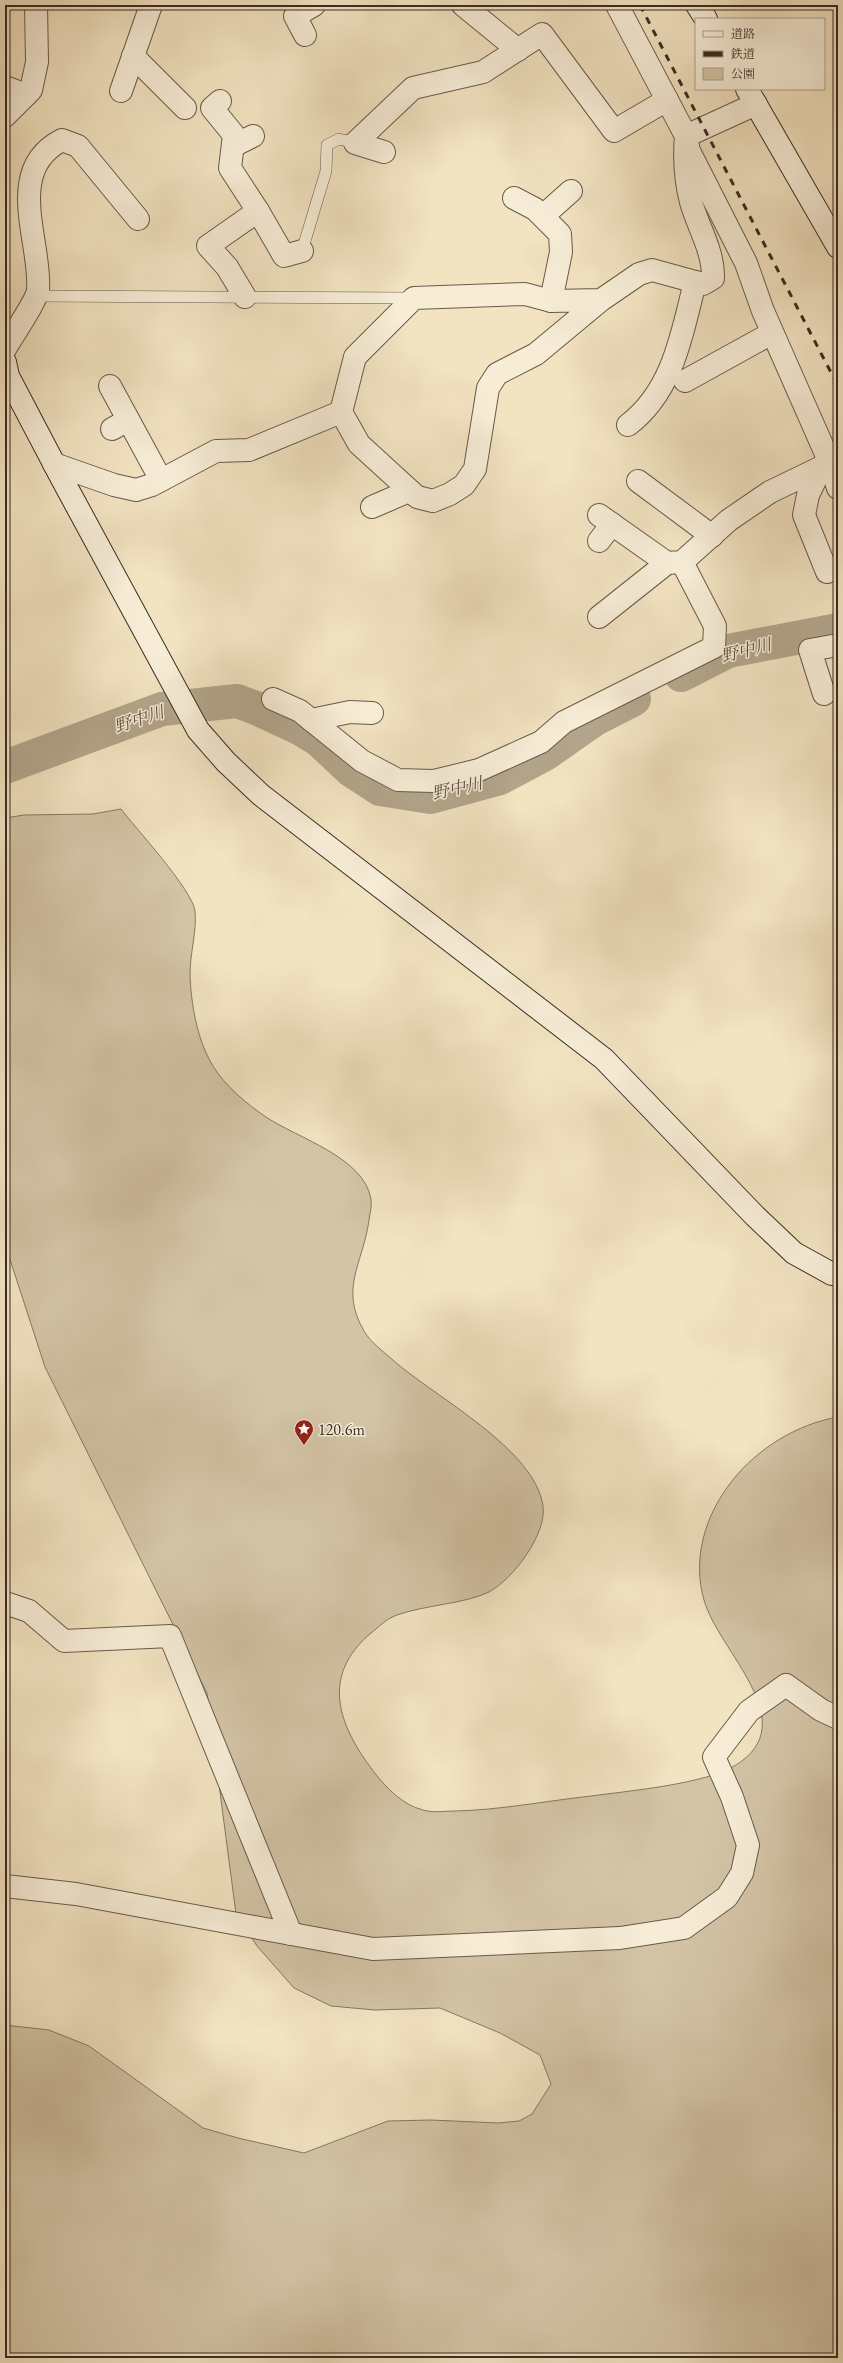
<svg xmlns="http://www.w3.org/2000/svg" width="843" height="2363" viewBox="0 0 843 2363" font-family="'EB Garamond','Noto Serif JP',serif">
  <rect width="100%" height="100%" fill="#f2e3c1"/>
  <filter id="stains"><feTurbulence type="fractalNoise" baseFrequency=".005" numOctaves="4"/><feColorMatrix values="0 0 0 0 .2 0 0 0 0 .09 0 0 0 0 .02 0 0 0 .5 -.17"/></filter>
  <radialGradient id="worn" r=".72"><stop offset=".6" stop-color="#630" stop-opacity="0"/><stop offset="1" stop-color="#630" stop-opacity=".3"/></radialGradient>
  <!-- green -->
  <path fill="#d3c4a6" stroke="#867864" d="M121,809C136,829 192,889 195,911C197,931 190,953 190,974C191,1004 197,1040 213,1066C225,1086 247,1104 266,1117C297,1138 364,1157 371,1199C372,1206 370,1213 369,1220C363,1264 339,1288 364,1331C371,1343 384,1352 394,1361C435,1397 535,1449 543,1506C547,1534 513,1579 489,1592C464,1604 425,1605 397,1615C386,1619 380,1626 371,1633C320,1676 338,1725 374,1772C386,1788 403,1805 423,1810C433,1813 444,1811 455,1811C500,1810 546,1801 591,1796C628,1791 706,1784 736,1765C805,1722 718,1651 704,1600C692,1559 705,1515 732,1481C757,1449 797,1424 838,1417V2358H5V2025L49,2030L89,2046L203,2128L238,2138L304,2153L388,2121L431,2120L498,2123L519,2121L532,2114L551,2084L540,2055L500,2033L440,2008L375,2010L331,2006L294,1988L257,1946L236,1914L207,1693L45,1367L5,1244V818L24,815L93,814Z"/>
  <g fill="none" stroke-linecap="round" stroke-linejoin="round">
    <!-- river -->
    <g stroke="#b3a58b" stroke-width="34">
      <path d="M681,675L728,651L838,630"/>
      <path d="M5,767L162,709L237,701L256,708L299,728L319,740L351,770L380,789L430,797L500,778L545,754L595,719L634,699"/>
    </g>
    <!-- lane casing -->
    <g stroke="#685a4a" stroke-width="12">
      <g id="lane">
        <path d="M302,251L326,171L327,145L339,139L355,143"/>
        <path d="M35,296L413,298"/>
      </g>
    </g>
    <!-- street casing -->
    <g stroke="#685a4a" stroke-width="24">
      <g id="street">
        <path d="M463,5L518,50"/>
        <path d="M617,5L686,136L689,151L746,263L763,311L830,463L838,488"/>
        <path d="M305,35L295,16L314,5"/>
        <path d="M133,56L185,108"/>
        <path d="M5,87L26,95"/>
        <path d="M121,91L151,5"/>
        <path d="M220,101L212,108L234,135L230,168L258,211"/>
        <path d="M5,116L31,90L37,62L36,5"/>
        <path d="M686,136L756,104"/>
        <path d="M233,146L253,136"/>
        <path d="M384,152L355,143L413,88L483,72L542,34L614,131L667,100"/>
        <path d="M514,198L535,209L560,234L561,252L551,301"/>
        <path d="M543,216L571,191"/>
        <path d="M245,297L227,267L208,246L258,211L284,256L302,251"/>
        <path d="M601,300L551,301L525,294L414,298L355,357L341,412L359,444L417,497L433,501L450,494L464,485L475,469L488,388L497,374L536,354L601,300L639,274L652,270L703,284L713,278C714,252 698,227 691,202C685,179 684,159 686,136"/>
        <path d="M5,349C11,338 37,300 38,290C42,243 3,170 62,140L78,146L138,219"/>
        <path d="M685,381L772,333"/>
        <path d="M110,386L161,480"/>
        <path d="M628,425C673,391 682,334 695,282"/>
        <path d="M112,429L128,420"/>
        <path d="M54,464L114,485L136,490L152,485L216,451L249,450L341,412"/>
        <path d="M821,468L808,495L804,515L827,572"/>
        <path d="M638,481L712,536"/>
        <path d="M372,507L409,491"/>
        <path d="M599,515L667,563"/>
        <path d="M599,541L612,524"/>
        <path d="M599,617L667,563L682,562L729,520L770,492L830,463"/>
        <path d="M824,694L810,650L838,645"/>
        <path d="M273,699L300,711L362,761L398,780L434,781L479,770L541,742L564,722L714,647L715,626L682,562"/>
        <path d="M311,720L350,712L372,713"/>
        <path d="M5,1603L29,1611L64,1641L170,1636L291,1934"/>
        <path d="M5,1886L76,1894L373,1949L620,1938L684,1928L727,1897L742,1873L748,1845L732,1797L714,1757L749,1711L786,1685L821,1710L838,1718"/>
      </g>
    </g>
    <!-- secondary casing -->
    <g stroke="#3a2c23" stroke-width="24">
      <g id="secondary">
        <path d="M697,5L706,19"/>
        <path d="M747,89L838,247"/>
        <path d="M5,362L8,376L61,477L198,730L226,762L261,795L604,1059L755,1216L794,1253L832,1274L838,1275"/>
      </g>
    </g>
    <!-- lane -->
    <use href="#lane" stroke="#f7edd7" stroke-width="11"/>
    <!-- street -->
    <use href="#street" stroke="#f7edd7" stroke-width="22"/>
    <!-- secondary -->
    <use href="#secondary" stroke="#f7edd7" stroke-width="22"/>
    <!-- rail -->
    <path stroke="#3a2c23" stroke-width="3" stroke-dasharray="7 7" stroke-linecap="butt" d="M640,5L838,386"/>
  </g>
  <!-- icons -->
  <defs>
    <g id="sight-pin" transform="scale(1)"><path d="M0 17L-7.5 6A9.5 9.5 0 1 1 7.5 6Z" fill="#8f2418" stroke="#f7edd7"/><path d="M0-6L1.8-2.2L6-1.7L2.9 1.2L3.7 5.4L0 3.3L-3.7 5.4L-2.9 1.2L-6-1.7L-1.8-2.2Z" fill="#fff"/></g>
  </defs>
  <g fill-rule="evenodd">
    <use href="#sight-pin" x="304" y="1429"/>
  </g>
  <g text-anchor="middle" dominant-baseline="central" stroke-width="3" stroke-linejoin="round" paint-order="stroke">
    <!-- poi labels -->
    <g font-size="16" fill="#3a2c23" stroke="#f7edd7" text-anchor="start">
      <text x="318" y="1429">120.6m</text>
    </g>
    <!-- water labels -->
    <g font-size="17" font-style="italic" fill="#5e5042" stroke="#f7edd7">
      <text transform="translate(746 650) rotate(-14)">野中川</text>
      <text transform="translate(139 719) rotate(-18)">野中川</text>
      <text transform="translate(457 788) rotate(-13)">野中川</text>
    </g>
  </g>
  <!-- margin -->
  <rect width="843" height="2363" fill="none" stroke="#f2e3c1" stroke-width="20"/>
  <rect x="6" y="6" width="831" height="2351" fill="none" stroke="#3a2c23" stroke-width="2"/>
  <rect x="10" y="10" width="823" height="2343" fill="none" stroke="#3a2c23"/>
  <!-- legend -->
  <rect x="695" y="18" width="130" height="72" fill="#f7edd7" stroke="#aba08f"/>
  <rect x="703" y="31" width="20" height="6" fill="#f7edd7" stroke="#aba08f"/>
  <text x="731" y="38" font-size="12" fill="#3a2c23">道路</text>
  <rect x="703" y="51" width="20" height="6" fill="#3a2c23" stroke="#aba08f"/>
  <text x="731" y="58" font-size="12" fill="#3a2c23">鉄道</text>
  <rect x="703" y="68" width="20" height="12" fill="#d3c4a6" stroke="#aba08f"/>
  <text x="731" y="78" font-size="12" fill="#3a2c23">公園</text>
  <rect width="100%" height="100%" filter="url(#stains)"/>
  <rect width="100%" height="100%" fill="url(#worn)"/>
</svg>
